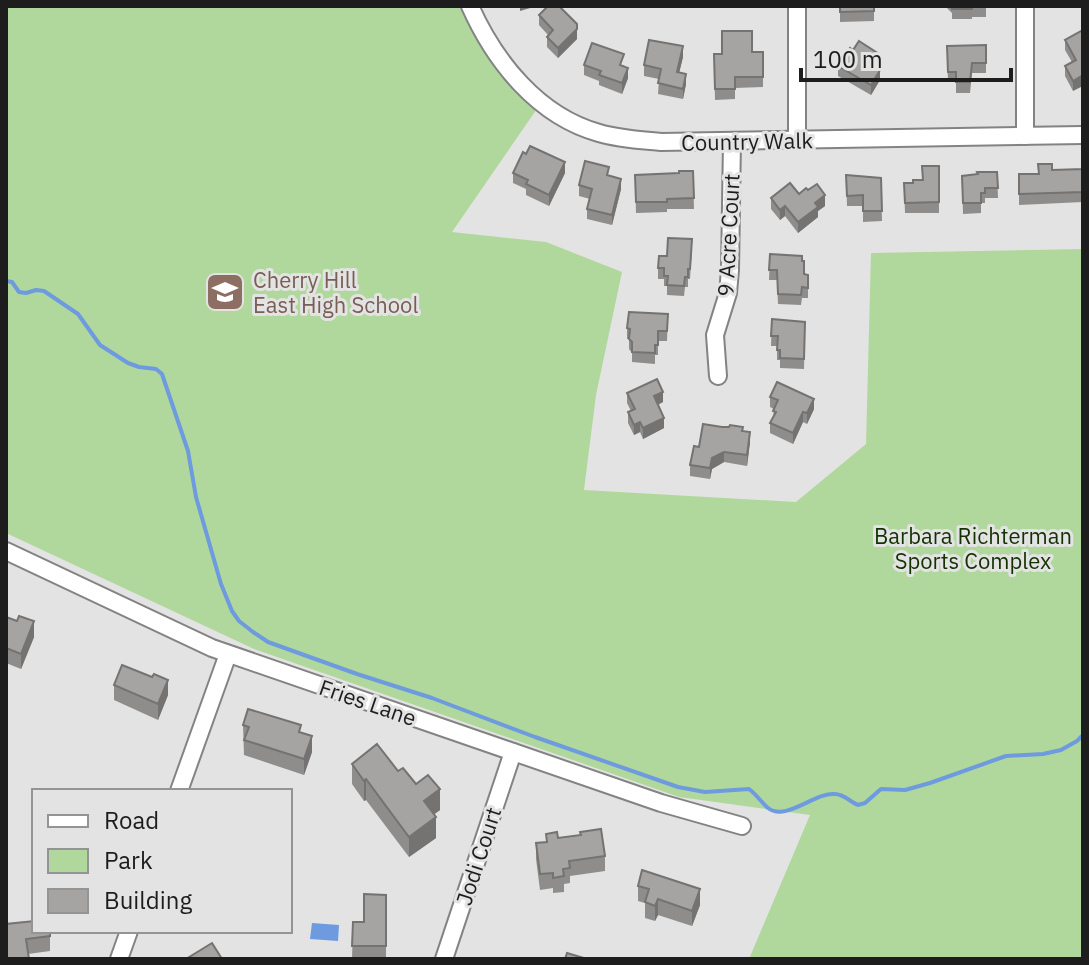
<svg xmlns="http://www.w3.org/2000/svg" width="1089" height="965" viewBox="0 0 1089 965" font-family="'IBM Plex Sans',sans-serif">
  <rect width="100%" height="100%" fill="#e3e3e4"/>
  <!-- green -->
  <path fill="#b1d89c" d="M6,6H470L541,103L452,232L546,242L622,272L596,395L584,490L796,502L866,444L871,253L1083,249V959H749L810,815L679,797L254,649L6,533Z"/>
  <!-- water -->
  <path fill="#6e9adf" d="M312,923L339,925L338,941L310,939Z"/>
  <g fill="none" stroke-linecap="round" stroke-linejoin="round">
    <!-- stream -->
    <path stroke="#6e9adf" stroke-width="4" d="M6,281L12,282L19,292L26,293L36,290L44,291L78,314L100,345L128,363L139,367L156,369L162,374L188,451L196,497L221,584L232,611L239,621L253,632L268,642L357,674L432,698L535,737L678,787L705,792L749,789C757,795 762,803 768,808C786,822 815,792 835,794C844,794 850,802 858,805L865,803L881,789L905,790L930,783L1006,756L1043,754L1061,750L1077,741L1083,735"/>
    <!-- street casing -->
    <g stroke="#838384" stroke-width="20">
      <g id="street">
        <path d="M470,6C495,62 538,116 599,133C619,139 640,140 661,142L1083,135"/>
        <path d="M797,6V140"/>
        <path d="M1025,6V136"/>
        <path d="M718,376L715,335L728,293L730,270L732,141"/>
        <path d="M6,551L212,648L661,803L742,826"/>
        <path d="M179,791L228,654"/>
        <path d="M119,959L129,931"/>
        <path d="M444,959L513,752"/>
      </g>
    </g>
    <!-- street -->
    <use href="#street" stroke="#fff" stroke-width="16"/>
  </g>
  <!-- wall -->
  <g fill="#8e8d8c">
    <path d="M840,6H874V21L840,22Z"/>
    <path d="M945,6H986V17H972V19H952V13Z"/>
    <path d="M539,15L577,39L558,58L547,47V37L548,35L539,25Z"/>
    <path d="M1083,30L1073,91L1065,76V66L1072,62L1065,50V40Z"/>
    <path d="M986,45V73H972L970,93H956V82H948L947,46Z"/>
    <path d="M763,52V87L735,88V99L715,100L714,54Z"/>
    <path d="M683,57L679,72L686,84L683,99L658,94L659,79L644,76V65Z"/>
    <path d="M879,64L878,68L880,80L871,95L838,76V66Z"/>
    <path d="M584,65H624L623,66L628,78L622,94L599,85V81L584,75Z"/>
    <path d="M939,166V213H905L904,183H913L923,180Z"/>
    <path d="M1083,167V202L1019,205V174H1039L1052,170L1083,169Z"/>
    <path d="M693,171L694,209H667V212L636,213L635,175L679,173Z"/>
    <path d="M997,172L998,198H985V203H981V213L963,214L962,176Z"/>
    <path d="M513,173H565L549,206L526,195V189L513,183Z"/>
    <path d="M846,175L881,178L882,221L863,222V206H847Z"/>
    <path d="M609,176L621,189L612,225L587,219V209L590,199L579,196V185Z"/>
    <path d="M799,194L825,206L818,211V217L798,233L785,216L780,220L771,209V198Z"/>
    <path d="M692,249L690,279H688V287H685L684,296L667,295V286H664V279H658V268L667,256Z"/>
    <path d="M770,254L802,261L804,274L808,275V298H802L801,305L778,304L777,280H769Z"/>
    <path d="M668,314L667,341H658V355H655V364L632,362V353L629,349V339H627V328Z"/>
    <path d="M772,319L805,322L804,369L780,368V360H777V346H771Z"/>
    <path d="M627,393L663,402L658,405L664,428L643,439L640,432L634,435L628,423V412L631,411L627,403Z"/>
    <path d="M770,397L814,409L807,424L803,422L793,444L770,433V423L773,418L774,409L770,407Z"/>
    <path d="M743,431L750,442L747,466L724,462L712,469L710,479L690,476V465L699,447Z"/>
    <path d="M6,617L34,637L21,669L6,663Z"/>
    <path d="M114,685L168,695L158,720L114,700Z"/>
    <path d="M243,725L301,733L312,752L304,775L244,755Z"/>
    <path d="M352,764L398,771L416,784L440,810L434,814L436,838L409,857L366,800L364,801L352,784Z"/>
    <path d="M546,834L605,856V871L570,876V883L564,884V892L553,893V888L540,890L536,859V843L546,842Z"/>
    <path d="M638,886L700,905L692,926L658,915L655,921L645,918V903L638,901Z"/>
    <path d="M386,895V959H352L353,922H364Z"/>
    <path d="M6,924L50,936V951L28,954Z"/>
  </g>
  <!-- shaded-wall -->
  <g fill="#747372">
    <path d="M520,6H537L520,11Z"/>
    <path d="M577,29V39L558,58V48Z"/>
    <path d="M683,46V57L677,82V72Z"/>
    <path d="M879,54V64L874,76V66Z"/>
    <path d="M628,68V78L622,94V83Z"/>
    <path d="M880,70V80L871,95V85Z"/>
    <path d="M686,74V84L683,99V89Z"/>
    <path d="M1083,75V86L1073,91V81Z"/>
    <path d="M565,162V173L549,206V195Z"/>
    <path d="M621,179V189L612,225V215Z"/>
    <path d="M825,195V206L818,211V217L798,233V222L815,203Z"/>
    <path d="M785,206V216L780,220V210Z"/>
    <path d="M663,392V402L654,406V396Z"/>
    <path d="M814,399V409L807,424V413Z"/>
    <path d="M803,412V422L793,444V433Z"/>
    <path d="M664,418V428L643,439V428Z"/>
    <path d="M640,422V432L634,435V425Z"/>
    <path d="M750,432V442L747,466V455Z"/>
    <path d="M724,452V462L712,469L710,479V468L712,458Z"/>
    <path d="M34,621V637L21,669V654Z"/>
    <path d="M168,680V695L158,720V704Z"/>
    <path d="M312,736V752L304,775V759Z"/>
    <path d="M366,779V800L364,801V781Z"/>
    <path d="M440,789V810L424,822V801Z"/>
    <path d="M436,817V838L409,857V837Z"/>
    <path d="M700,889V905L692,926V911Z"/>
    <path d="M658,899V915L655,921V906Z"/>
  </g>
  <!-- building -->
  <g fill="#a5a4a3" stroke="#747372" stroke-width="2">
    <path d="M548,6H559L577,24V29L558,48L547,37L553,30L539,15Z"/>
    <path d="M840,6H874V11L840,12Z"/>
    <path d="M952,6H986V7H972V9H952Z"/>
    <path d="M1083,30V75L1073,81L1065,66L1076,60L1065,40Z"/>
    <path d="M722,31H752V52H763V77H735V89H715L714,54H722Z"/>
    <path d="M649,40L683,46L677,72L686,74L683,89L658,83L661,69L644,65Z"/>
    <path d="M859,41L879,54L874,66L880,70L871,85L838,66L850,48L853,50Z"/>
    <path d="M592,43L624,54L620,65L628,68L622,83L599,75L601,71L584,65Z"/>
    <path d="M986,45V63H972L970,82H956V72H948L947,46Z"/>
    <path d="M530,146L565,162L549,195L526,184L528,180L513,173L523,152L526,154Z"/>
    <path d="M585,161L609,167L607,175L621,179L612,215L587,209L592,189L579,185Z"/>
    <path d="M1038,164H1052V170L1083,169V167V192L1019,194V174H1039Z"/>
    <path d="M922,166H939V202L905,203L904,183H913V180H923Z"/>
    <path d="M679,171H693L694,198L667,199V202H636L635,175L679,173Z"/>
    <path d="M977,172H997L998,188H985V193H981V203H963L962,176L978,174Z"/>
    <path d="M846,175L881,178L882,211H863V195L847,196Z"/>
    <path d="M790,183L799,194L806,188L808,190L817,184L825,195L815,203L818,207L798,222L785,206L780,210L771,198Z"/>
    <path d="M668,238L692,239L690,269H688V277H685L684,286L667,285L668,276H664V268H658L659,256H667Z"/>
    <path d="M770,254L802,256V261H804V274L808,275V288L802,287L801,295L778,294L777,270H769Z"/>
    <path d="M629,312L668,314L667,331H658V345H655V353L632,352V342L629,339L630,329L627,328Z"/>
    <path d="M772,319L805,322L804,359L780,358V350H777L778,336H771Z"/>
    <path d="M657,379L663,392L654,396L664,418L643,428L640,422L634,425L628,412L635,409L627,393Z"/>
    <path d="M777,382L814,399L807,413L803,412L793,433L770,423L776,412L773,411L778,400L770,397Z"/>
    <path d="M703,424L722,427H729L730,425L743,427L742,431L750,432L747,455L724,452L712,458L710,468L690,465L694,446L699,447Z"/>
    <path d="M19,616L34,621L21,654L6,648V617L17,621Z"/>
    <path d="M122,665L152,677L154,674L168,680L158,704L114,685Z"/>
    <path d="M248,709L301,725L299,732L312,736L304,759L244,740L249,727L243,725Z"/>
    <path d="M377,744L398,771L403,768L416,784L428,775L440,789L424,801L436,817L409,837L366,779L364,781L352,764Z"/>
    <path d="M601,829L605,856L569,861L570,868L563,869L564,876L553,878V873L540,874L536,843L547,842L546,834L557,832L558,838L581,835L580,832Z"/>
    <path d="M642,870L700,889L692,911L658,899L655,906L645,902L649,889L638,886Z"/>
    <path d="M364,894L386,895V946H352L353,922H364Z"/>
    <path d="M34,921V931H50V936L26,939L29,959H6V924Z"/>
    <path d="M212,943L222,959H186Z"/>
    <path d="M567,953L587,959H565Z"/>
  </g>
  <!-- icons -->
  <defs>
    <g id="school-square" transform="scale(2)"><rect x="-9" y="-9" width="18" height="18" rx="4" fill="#8d6e63" stroke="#e3e3e4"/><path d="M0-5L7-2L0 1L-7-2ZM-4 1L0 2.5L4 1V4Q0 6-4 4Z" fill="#fff"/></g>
  </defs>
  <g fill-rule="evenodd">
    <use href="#school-square" x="225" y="292"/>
  </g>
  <g text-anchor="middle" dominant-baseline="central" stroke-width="6" stroke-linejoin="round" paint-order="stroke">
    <!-- street labels -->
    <g font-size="22" fill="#1d1d1e" stroke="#e3e3e4">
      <text transform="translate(747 141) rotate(-1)">Country Walk</text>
      <text transform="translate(728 235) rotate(-87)">9 Acre Court</text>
      <text transform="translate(368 702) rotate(19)">Fries Lane</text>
      <text transform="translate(478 856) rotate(-72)">Jodi Court</text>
    </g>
    <!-- education labels -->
    <g font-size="22" fill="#785e54" stroke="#e3e3e4" text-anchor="start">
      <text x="253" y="279">Cherry Hill<tspan x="253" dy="25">East High School</tspan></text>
    </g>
    <!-- park labels -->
    <g font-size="22" fill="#143200" stroke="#e3e3e4">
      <text x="973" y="535">Barbara Richterman<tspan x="973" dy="25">Sports Complex</tspan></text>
    </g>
  </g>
  <!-- border -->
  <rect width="1089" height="965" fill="none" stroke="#1d1d1e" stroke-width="16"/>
  <!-- legend -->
  <rect x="32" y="789" width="260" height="144" fill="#e3e3e4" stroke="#949495" stroke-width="2"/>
  <rect x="48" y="815" width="40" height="12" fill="#ffffff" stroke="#949495" stroke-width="2"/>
  <text x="104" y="829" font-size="24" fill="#1d1d1e">Road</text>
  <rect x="48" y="849" width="40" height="24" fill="#b1d89c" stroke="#949495" stroke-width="2"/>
  <text x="104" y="869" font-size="24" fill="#1d1d1e">Park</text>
  <rect x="48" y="889" width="40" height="24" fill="#a5a4a3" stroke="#949495" stroke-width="2"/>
  <text x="104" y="909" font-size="24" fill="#1d1d1e">Building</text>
  <!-- scale -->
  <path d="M801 68v12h210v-12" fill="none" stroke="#1d1d1e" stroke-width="4"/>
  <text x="813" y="68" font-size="24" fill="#1d1d1e" stroke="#e3e3e4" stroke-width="6" paint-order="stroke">100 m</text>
</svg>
